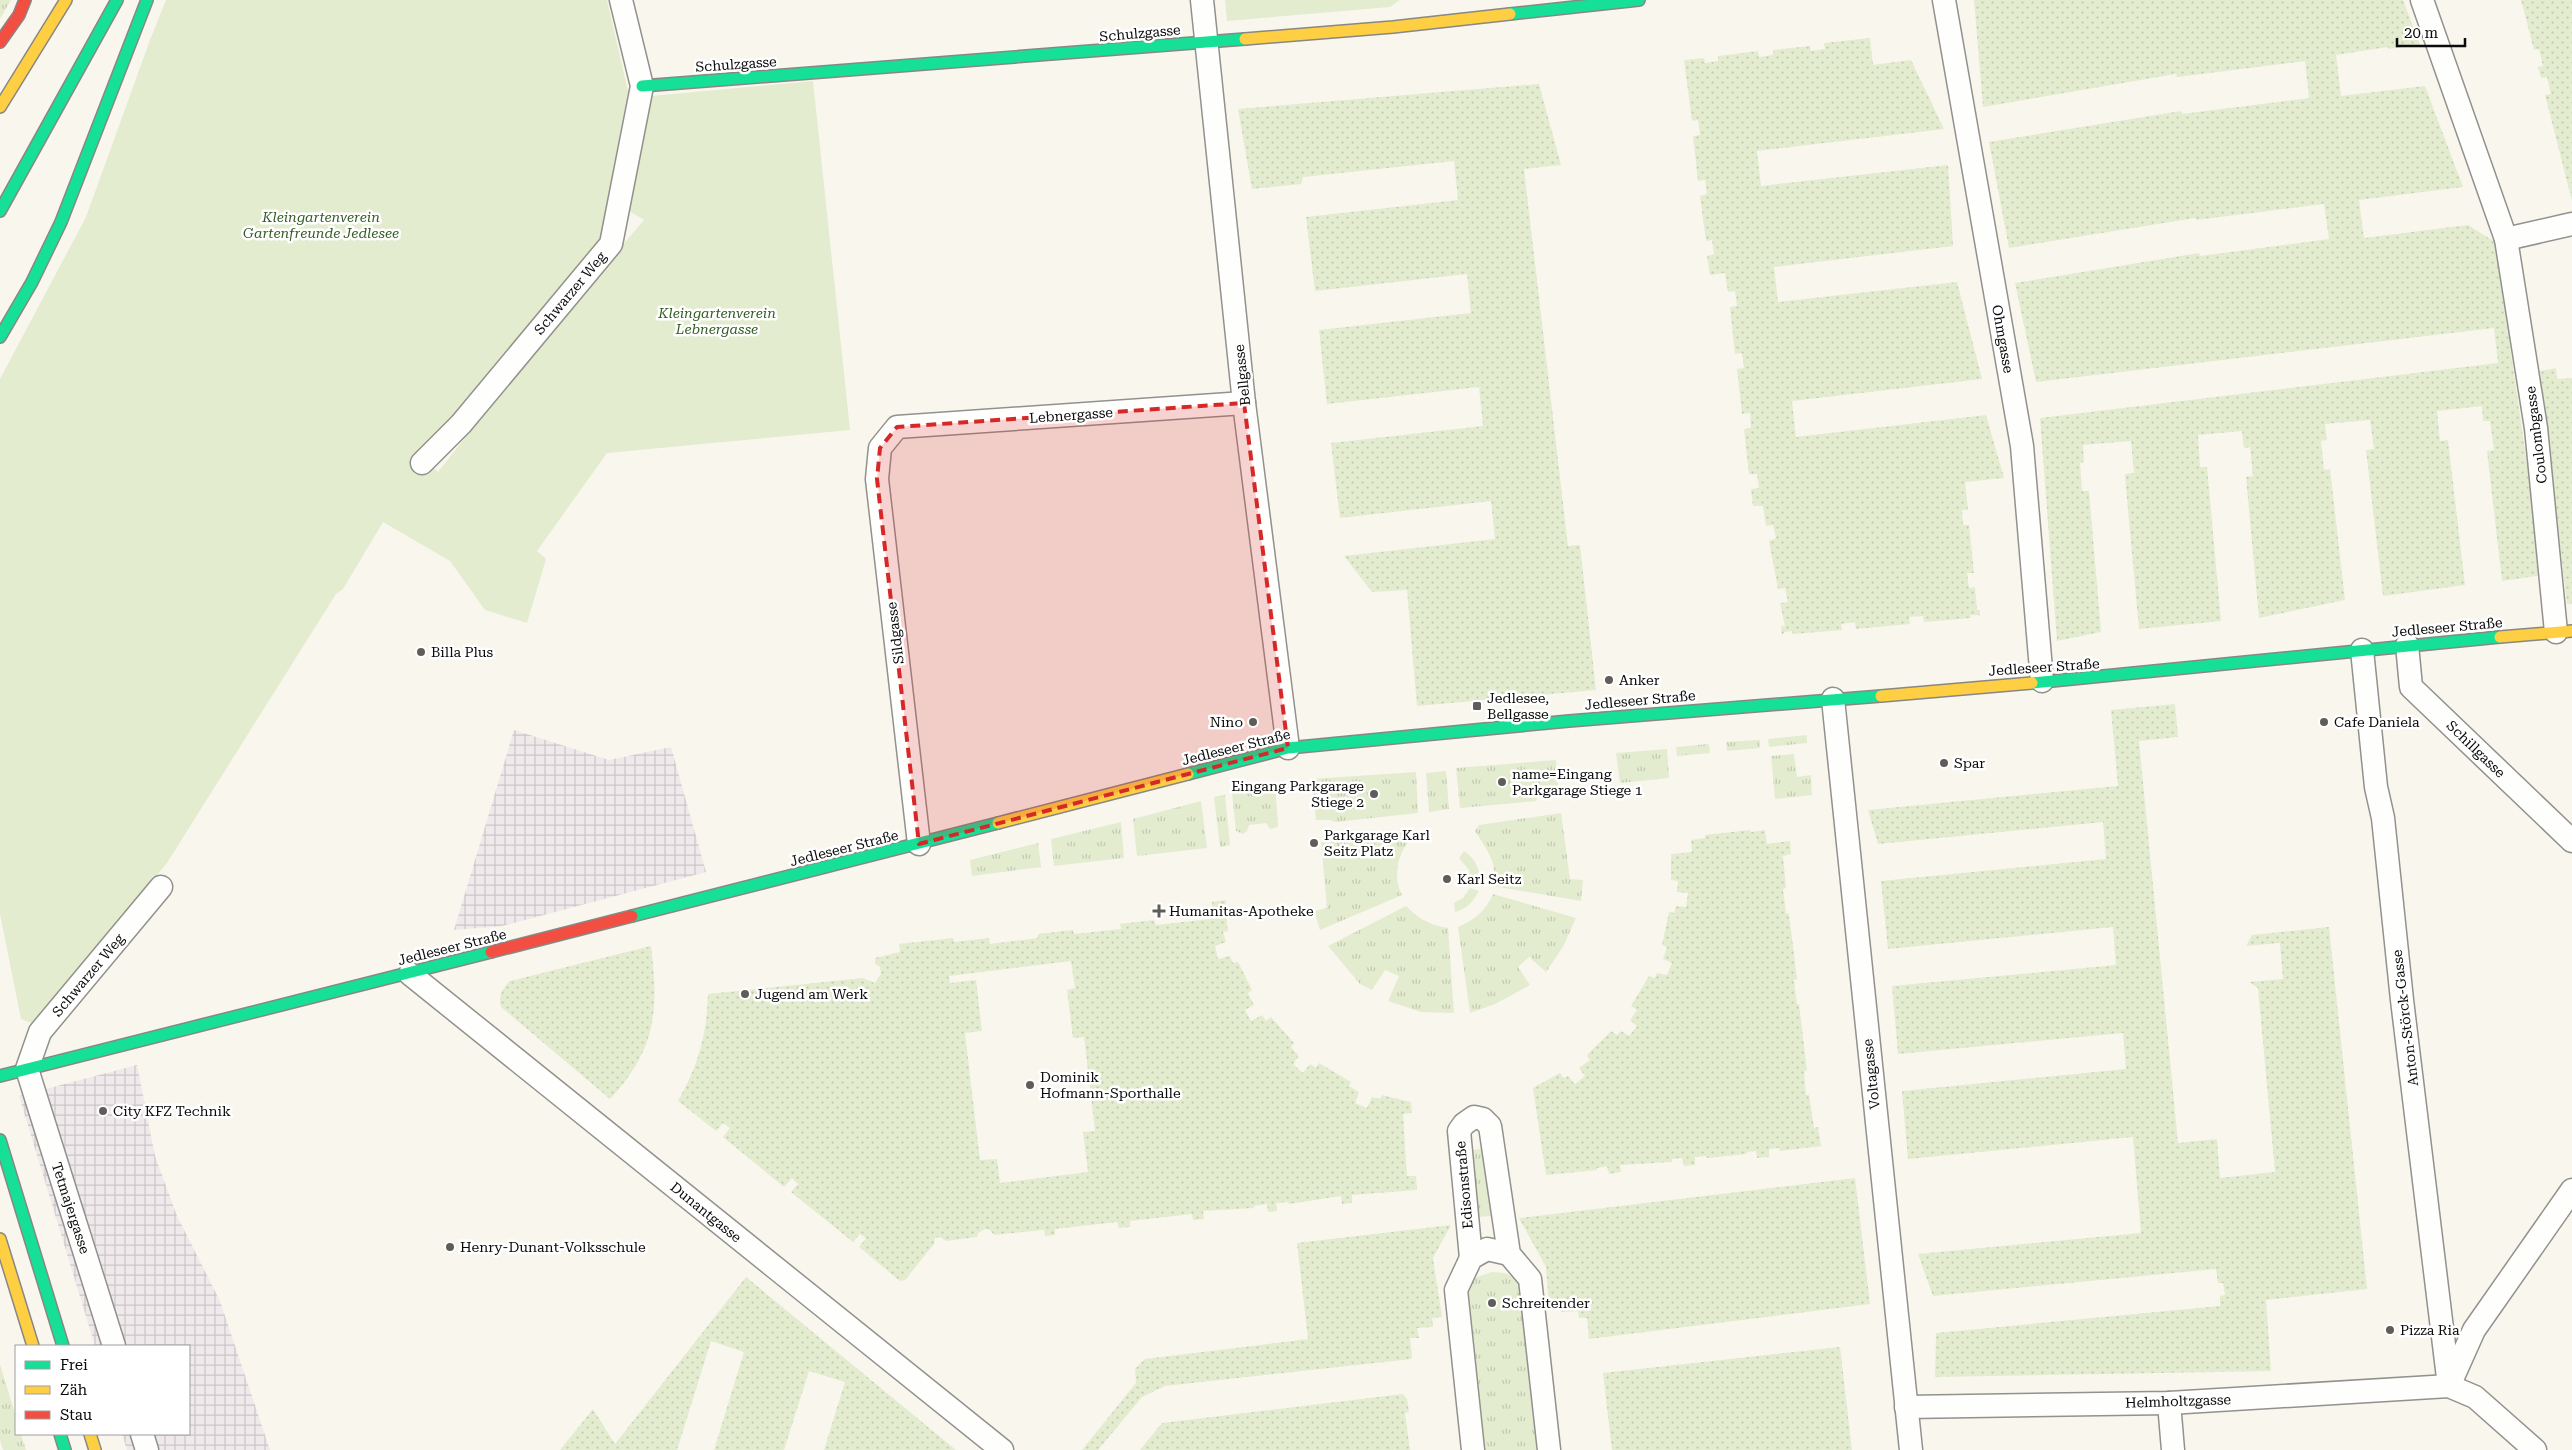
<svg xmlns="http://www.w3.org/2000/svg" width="2572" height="1450" viewBox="0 0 2572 1450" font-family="'Roboto Serif',serif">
  <defs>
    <pattern id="industrial-grid" width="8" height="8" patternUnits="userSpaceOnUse" patternTransform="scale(1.25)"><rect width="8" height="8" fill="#efe9eb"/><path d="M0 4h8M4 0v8" fill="none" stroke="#ccc6c8"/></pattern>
    <pattern id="grass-tufts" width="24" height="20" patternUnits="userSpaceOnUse" patternTransform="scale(1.25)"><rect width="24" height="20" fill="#e4ecd0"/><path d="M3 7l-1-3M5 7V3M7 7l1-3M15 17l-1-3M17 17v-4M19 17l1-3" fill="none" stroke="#c2c9b1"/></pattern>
    <pattern id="park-dots" width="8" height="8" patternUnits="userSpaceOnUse" patternTransform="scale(1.25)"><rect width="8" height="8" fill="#e4ecd0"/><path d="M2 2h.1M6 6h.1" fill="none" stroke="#c2c9b1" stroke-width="1.8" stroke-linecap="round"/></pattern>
  </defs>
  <rect width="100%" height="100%" fill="#f9f6ee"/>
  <!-- industrial -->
  <g fill="url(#industrial-grid)">
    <path d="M514,730L609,760L671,747L706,872L502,926L454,930Z"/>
    <path d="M137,1065L155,1156L177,1216L220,1301L270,1450H127L122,1434H189V1346H95L19,1096Z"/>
  </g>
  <!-- grass -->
  <g fill="url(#grass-tufts)">
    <path d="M0,0H11L0,19Z"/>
    <path d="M1807,735V743L1769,747L1768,739Z"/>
    <path d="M1760,740V748L1727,751L1726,742Z"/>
    <path d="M1709,744L1710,753L1677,756L1676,747Z"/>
    <path d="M1667,749L1669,778L1620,783L1616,753Z"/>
    <path d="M1794,754L1797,777L1811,775L1812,795L1775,799L1771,756Z"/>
    <path d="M1556,760L1558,786L1552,793L1539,794L1536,801L1460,808L1456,768Z"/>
    <path d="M1446,771L1449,809L1429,812L1426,773Z"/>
    <path d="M1416,772L1418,813L1335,822L1330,820H1316L1312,779Z"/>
    <path d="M1275,782L1278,827L1270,829L1266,823L1249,825L1247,831L1243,834L1236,831L1232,793Z"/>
    <path d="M1225,795L1230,845L1220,847L1214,797Z"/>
    <path d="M1201,801L1207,848L1137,856L1133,819Z"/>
    <path d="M1561,813L1570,879L1583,880L1581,901L1493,886C1499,863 1486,849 1475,831L1479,825Z"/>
    <path d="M1121,822L1124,858L1054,866L1051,839Z"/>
    <path d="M1402,832L1410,840C1397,855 1393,877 1402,895L1320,930L1314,911L1327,908L1321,842Z"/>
    <path d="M1038,843L1041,867L972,876L970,860Z"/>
    <path d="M1464,851C1475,858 1481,870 1480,883L1471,881L1469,870L1459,858Z"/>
    <path d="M1470,888L1479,891C1473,902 1467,909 1455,912L1454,903L1463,898Z"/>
    <path d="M1493,894L1576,918L1563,947L1546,972L1529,957L1518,967L1530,985L1495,1004L1470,1013L1458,927C1474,920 1486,911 1493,894Z"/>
    <path d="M1406,906C1419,919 1430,925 1448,928L1454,1013L1421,1012L1388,1001L1399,976L1385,970L1372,990L1360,984L1328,946Z"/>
    <path d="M1481,1149L1491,1216L1478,1217L1473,1150Z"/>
    <path d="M1492,1272L1505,1273L1515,1278L1523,1293L1541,1450H1482L1466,1288L1477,1277Z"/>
    <path d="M0,1364L16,1417V1434H21L26,1450H3L0,1440Z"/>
  </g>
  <!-- park -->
  <g fill="url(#park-dots)" fill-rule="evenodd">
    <path d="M1974,0H2403L2420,45L2388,49V47L2336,55L2341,96L2425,86L2463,187L2359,200L2364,238L2468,225L2495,242L2543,575L2502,581L2487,451L2494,450L2490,421H2483L2482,406L2437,411L2440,441L2448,440L2465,585L2383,596L2366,450L2374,449L2370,420L2325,424L2327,440L2321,441L2324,470L2330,469L2345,600L2259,618L2246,477L2253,476L2250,447L2244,448L2242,431L2198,435L2200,467H2207L2221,621L2139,629L2125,477V474L2134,473L2131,441L2083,445L2084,462L2080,463L2082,491H2089L2101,632L2057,641L2040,418L2498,363L2494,328L2036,382L2015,283L2199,253L2200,256L2329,239L2324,204L2196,220L2195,218L2009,248L1989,142L2181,111L2182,114L2309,98L2305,61L2177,77L2176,74L1983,107Z"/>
    <path d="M2521,0H2572V201L2545,95L2551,94L2547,77L2541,78L2538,67L2543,66L2539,49L2534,50Z"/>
    <path d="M1870,38L1873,65L1911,60L1944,129L1757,151L1761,186L1948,165L1953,246L1774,267L1778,302L1957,282L1982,379L1792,401L1796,437L1986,415L2004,478L1965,482L1968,510H1962L1963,525H1969L1974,573H1967L1969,588L1975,587L1977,610H1980V617L1978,615H1970L1971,618L1924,622L1923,616L1909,617L1910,624L1856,629L1855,622L1841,624L1842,630L1793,634L1792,631L1785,632L1782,635L1781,626H1785L1780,603L1788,602L1785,588L1778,589L1769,541L1776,538L1773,525L1766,526L1763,506H1753L1751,489L1759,488L1757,474H1749L1744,429L1751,428L1750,413L1742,414L1737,369L1744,368L1742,353L1735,354L1730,307L1737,306L1735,291L1728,292L1725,273L1710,275L1707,256L1714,254L1712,240L1706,241L1700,196L1707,194L1705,180L1698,181L1693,136L1700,135L1698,120L1692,121L1684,60L1704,58L1705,63L1718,61V56L1758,51L1759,57L1773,55V50L1810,46L1811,51L1825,49L1824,43Z"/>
    <path d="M1539,84L1561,165L1524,169L1568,546L1580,545L1596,690L1417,706L1407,590L1372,592L1344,556L1495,539L1491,501L1340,518L1331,443L1483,426L1479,387L1327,404L1319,330L1471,313L1467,274L1315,291L1306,217L1458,200L1454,161L1303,177L1301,184L1252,189L1238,109Z"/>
    <path d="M2556,368L2557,379L2572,378V604H2567L2540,371Z"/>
    <path d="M2175,704L2178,737L2139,741L2178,1143L2217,1139L2220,1178L2275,1172L2258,988L2249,982L2283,979L2280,943L2246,946L2252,935L2329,927L2367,1289L2266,1300L2271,1371L1935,1377L1936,1333L2220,1306V1296L2225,1295L2223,1283H2218L2216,1269L1933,1296L1918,1254L2141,1233L2133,1137L1908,1159L1902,1091L2126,1069L2123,1033L1898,1054L1892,986L2116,965L2113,927L1888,949L1881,881L2106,859L2103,822L1878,844L1868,810L2118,786L2111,710Z"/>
    <path d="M1750,830L1751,832L1765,830L1767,844L1790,841L1791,854L1783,856L1786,888L1783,889L1786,913L1789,914L1797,979L1794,980L1797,1004H1799L1807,1071H1804L1806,1095H1809L1814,1128L1818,1127L1821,1146L1780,1151L1779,1148L1769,1149V1157L1757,1158L1756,1151L1747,1152L1746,1154L1707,1158L1706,1156L1695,1157V1165L1684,1166L1682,1158L1672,1159V1162L1620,1165L1621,1172L1609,1174L1607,1166L1597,1168V1170L1546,1175L1533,1088L1560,1073L1564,1078L1568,1076L1575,1084L1585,1076L1579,1068L1590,1060L1587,1055L1611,1031L1617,1035L1621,1031L1629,1036L1637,1026L1630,1020L1637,1010L1631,1006L1649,976L1655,978L1657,973L1667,975L1672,963L1663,959L1667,947L1662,945L1669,912L1674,913L1676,906L1686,907L1688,893L1677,892L1678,881L1671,880V854L1692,852L1691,840L1705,838V835Z"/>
    <path d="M1226,900C1227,911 1226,920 1228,931L1223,932L1226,942L1215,946L1218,959L1230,956L1233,963L1238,962L1252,990L1248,993L1254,1005L1245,1010L1251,1021L1262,1015L1266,1021L1271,1017L1294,1043L1291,1047L1299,1056L1293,1064L1303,1073L1310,1064L1316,1068L1319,1063L1351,1082L1349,1086L1359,1092L1355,1103L1367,1108L1372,1097L1380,1099L1382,1095L1411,1102L1412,1113L1403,1114L1407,1176H1416L1417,1190L1352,1195V1203L1342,1204L1341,1196L1289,1204L1288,1202L1276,1203L1277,1211L1268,1212L1267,1204L1254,1206V1208L1203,1211L1204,1219L1193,1220L1192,1214L1130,1221V1227L1119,1228L1117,1222L1055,1229V1235L1045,1236L1044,1230L994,1235L990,1230L985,1229L978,1233L977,1237L946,1241L940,1237L935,1238L934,1244L905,1280L900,1281L859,1247L866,1238L860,1234L853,1242L791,1192L798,1184L792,1178L784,1187L723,1137L730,1128L723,1123L716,1131L678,1101C698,1066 707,1034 708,994L863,978L875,983L881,974L880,967L875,964V958L900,952L899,944L953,938L954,942L989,938L990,944L1038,938V934L1073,930L1074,934L1121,929L1120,924L1154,920L1156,925L1210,919L1209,908L1212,907V902ZM1071,961L1075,988L1067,990L1073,1038L1084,1037L1095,1131L1083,1132L1088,1172L1000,1183L997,1159L980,1160L965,1033L982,1031L976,980L950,983L949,976Z"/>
    <path d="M651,946C659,1012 656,1049 610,1099L501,1007C498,996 502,989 510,981Z"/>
    <path d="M1855,1178L1870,1304L1589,1339L1587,1318H1579L1578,1311L1561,1312L1559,1303L1549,1304L1546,1267L1519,1218Z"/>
    <path d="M1451,1225L1433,1258L1442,1317L1432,1318L1433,1327L1417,1328L1419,1338H1410L1412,1359L1165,1386L1142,1397L1098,1450H1082L1136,1383L1135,1369L1145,1359L1308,1339L1297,1243Z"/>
    <path d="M746,1277L956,1450H824L845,1382L809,1371L784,1450H714L744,1352L711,1341L677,1450H560L593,1409L615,1444Z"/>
    <path d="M1840,1347L1852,1450H1612L1603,1373Z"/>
    <path d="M1403,1394L1407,1399L1409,1412L1405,1413L1410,1450H1140L1162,1423Z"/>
  </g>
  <!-- garden -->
  <g fill="#e4ecd0">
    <path d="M166,0H607L628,91L600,238L474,393L429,463L438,472L562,315L644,220L626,209L651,96L813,81L850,430L607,453L537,551L546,559L527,623L485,610L450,561L383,522L343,589L336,594L167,863L34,1024L21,1019L0,914V379L86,217L150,40Z"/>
    <path d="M1225,0H1400L1390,7L1227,21Z"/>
  </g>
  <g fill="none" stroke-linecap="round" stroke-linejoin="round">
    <!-- street casing -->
    <g stroke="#92918d" stroke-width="25">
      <g id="street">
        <path d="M1202,0L1244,403L1288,748"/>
        <path d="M1944,0L2022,446L2042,681"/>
        <path d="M2422,0L2506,239L2536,428L2556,632"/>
        <path d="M2506,239L2572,224"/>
        <path d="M422,463L461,424L611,244L642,86L621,0"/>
        <path d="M2407,645L2411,687L2572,841"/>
        <path d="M2362,650L2376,787L2383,818L2402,1000L2449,1386"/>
        <path d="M1833,699L1911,1450"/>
        <path d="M919,844L877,479L880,448L897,427L1244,403"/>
        <path d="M410,974L1002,1450"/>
        <path d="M1471,1258L1459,1131L1464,1124L1474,1117L1483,1119L1490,1126L1509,1254L1530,1279L1549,1450"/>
        <path d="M114,1346L27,1069L40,1032L161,887"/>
        <path d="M2449,1386L2474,1330L2572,1190"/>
        <path d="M2169,1403L2173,1450"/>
        <path d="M1906,1407L2169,1403L2449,1386L2475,1397L2535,1450"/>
        <path d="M142,1434L147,1450"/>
        <path d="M1473,1450L1456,1290L1471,1258L1487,1249L1509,1254"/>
      </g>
    </g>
    <!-- fast casing -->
    <g stroke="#898784" stroke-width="14">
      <g id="fast">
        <path d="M1510,14L1639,0"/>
        <path d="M642,86L1245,39"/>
        <path d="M0,211L117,0"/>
        <path d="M0,337L32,282L61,222L147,0"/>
        <path d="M2032,683L2500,637"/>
        <path d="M1188,774L1288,748L1569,721L1881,696"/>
        <path d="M632,916L998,823"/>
        <path d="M0,1076L491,952"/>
        <path d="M0,1140L63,1346"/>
        <path d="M60,1434L65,1450"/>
      </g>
    </g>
    <!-- slow casing -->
    <g stroke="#898784" stroke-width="14">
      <g id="slow">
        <path d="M1245,39L1393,27L1510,14"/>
        <path d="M0,107L66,0"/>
        <path d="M2500,637L2572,631"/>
        <path d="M1881,696L2032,683"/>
        <path d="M998,823L1188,774"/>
        <path d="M0,1239L33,1346"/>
        <path d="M90,1434L95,1450"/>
      </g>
    </g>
    <!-- jam casing -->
    <g stroke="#898784" stroke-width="14">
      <g id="jam">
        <path d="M0,42L19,15L25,0"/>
        <path d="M491,952L632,916"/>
      </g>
    </g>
    <!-- street -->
    <use href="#street" stroke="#fefefc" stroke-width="22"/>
    <!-- fast -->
    <use href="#fast" stroke="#16e098" stroke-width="11"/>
    <!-- slow -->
    <use href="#slow" stroke="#ffcf43" stroke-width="11"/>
    <!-- jam -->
    <use href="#jam" stroke="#f24e42" stroke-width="11"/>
  </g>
  <!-- marked area -->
  <path fill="#d62828" fill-opacity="0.2" stroke="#d62828" stroke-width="4" stroke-dasharray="10 6" stroke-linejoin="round" d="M1244,403L1288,748L919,844L877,479L880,448L897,427Z"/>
  <!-- markers -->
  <g fill="#5e5d5a" stroke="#fff" stroke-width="2">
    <circle cx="421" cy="652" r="5"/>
    <circle cx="1609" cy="680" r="5"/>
    <rect x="1472" y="701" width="10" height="10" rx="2.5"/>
    <circle cx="1253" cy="722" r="5"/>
    <circle cx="2324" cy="722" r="5"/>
    <circle cx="1944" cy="763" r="5"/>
    <circle cx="1502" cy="782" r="5"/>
    <circle cx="1374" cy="794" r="5"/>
    <circle cx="1314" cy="843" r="5"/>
    <circle cx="1447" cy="879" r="5"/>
    <path d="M1156.5 903.5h5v5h5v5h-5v5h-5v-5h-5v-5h5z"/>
    <circle cx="745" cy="994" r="5"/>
    <circle cx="1030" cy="1085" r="5"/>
    <circle cx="103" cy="1111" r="5"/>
    <circle cx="450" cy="1247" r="5"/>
    <circle cx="1492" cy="1303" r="5"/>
    <circle cx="2390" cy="1330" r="5"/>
  </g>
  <g text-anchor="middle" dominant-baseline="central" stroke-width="5" stroke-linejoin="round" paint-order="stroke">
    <!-- street labels -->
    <g font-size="14" fill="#0b0b0b" stroke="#fff">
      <text transform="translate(1140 33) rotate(-5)">Schulzgasse</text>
      <text transform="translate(736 64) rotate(-4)">Schulzgasse</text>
      <text transform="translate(570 293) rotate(-50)">Schwarzer Weg</text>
      <text transform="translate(2003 339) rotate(80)">Ohmgasse</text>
      <text transform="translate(1242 375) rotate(-96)">Bellgasse</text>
      <text transform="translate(1071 415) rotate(-4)">Lebnergasse</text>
      <text transform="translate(2536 435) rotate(-97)">Coulombgasse</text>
      <text transform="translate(2447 627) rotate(-5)">Jedleseer Straße</text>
      <text transform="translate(895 633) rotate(-97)">Sildgasse</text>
      <text transform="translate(2044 667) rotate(-4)">Jedleseer Straße</text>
      <text transform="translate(1640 700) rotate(-5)">Jedleseer Straße</text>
      <text transform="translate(1236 747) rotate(-14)">Jedleseer Straße</text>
      <text transform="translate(2476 749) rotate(44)">Schillgasse</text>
      <text transform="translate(844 848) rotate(-14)">Jedleseer Straße</text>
      <text transform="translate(452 947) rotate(-14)">Jedleseer Straße</text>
      <text transform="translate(88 975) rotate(-50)">Schwarzer Weg</text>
      <text transform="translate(2405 1018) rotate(-97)">Anton-Störck-Gasse</text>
      <text transform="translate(1871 1074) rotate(-96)">Voltagasse</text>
      <text transform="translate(1464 1185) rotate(-95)">Edisonstraße</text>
      <text transform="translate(71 1208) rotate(72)">Tetmajergasse</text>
      <text transform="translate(706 1212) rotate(39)">Dunantgasse</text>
      <text transform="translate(2178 1401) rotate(-2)">Helmholtzgasse</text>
    </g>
    <!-- park labels -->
    <g font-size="14" font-style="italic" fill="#335c22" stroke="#fff">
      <text x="321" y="217">Kleingartenverein<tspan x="321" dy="16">Gartenfreunde Jedlesee</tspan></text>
      <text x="717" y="313">Kleingartenverein<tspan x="717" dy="16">Lebnergasse</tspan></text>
    </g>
    <!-- poi labels -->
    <g font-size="14" fill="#0b0b0b" stroke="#fff" text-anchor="start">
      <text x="431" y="652">Billa Plus</text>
      <text x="1619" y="680">Anker</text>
      <text x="1487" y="698">Jedlesee,<tspan x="1487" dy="16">Bellgasse</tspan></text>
      <text x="1243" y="722" text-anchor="end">Nino</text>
      <text x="2334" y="722">Cafe Daniela</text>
      <text x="1954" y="763">Spar</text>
      <text x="1512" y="774">name=Eingang<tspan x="1512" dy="16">Parkgarage Stiege 1</tspan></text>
      <text x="1364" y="786" text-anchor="end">Eingang Parkgarage<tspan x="1364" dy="16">Stiege 2</tspan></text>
      <text x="1324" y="835">Parkgarage Karl<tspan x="1324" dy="16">Seitz Platz</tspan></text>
      <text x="1457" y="879">Karl Seitz</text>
      <text x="1169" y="911">Humanitas-Apotheke</text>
      <text x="755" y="994">Jugend am Werk</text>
      <text x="1040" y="1077">Dominik<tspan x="1040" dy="16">Hofmann-Sporthalle</tspan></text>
      <text x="113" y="1111">City KFZ Technik</text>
      <text x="460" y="1247">Henry-Dunant-Volksschule</text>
      <text x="1502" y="1303">Schreitender</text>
      <text x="2400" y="1330">Pizza Ria</text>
    </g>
  </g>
  <!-- legend -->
  <rect x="15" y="1345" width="175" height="90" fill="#ffffff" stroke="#9d9d9d"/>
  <rect x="25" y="1361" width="25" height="8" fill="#16e098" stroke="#9d9d9d"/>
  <text x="60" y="1370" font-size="15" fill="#0b0b0b">Frei</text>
  <rect x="25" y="1386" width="25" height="8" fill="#ffcf43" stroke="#9d9d9d"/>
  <text x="60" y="1395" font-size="15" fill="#0b0b0b">Zäh</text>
  <rect x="25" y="1411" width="25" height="8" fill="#f24e42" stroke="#9d9d9d"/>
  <text x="60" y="1420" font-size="15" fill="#0b0b0b">Stau</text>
  <!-- scale -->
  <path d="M2397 38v8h68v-8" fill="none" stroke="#0b0b0b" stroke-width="2.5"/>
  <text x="2404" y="38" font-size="15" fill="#0b0b0b" stroke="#ffffff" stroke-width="4" paint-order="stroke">20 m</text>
</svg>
